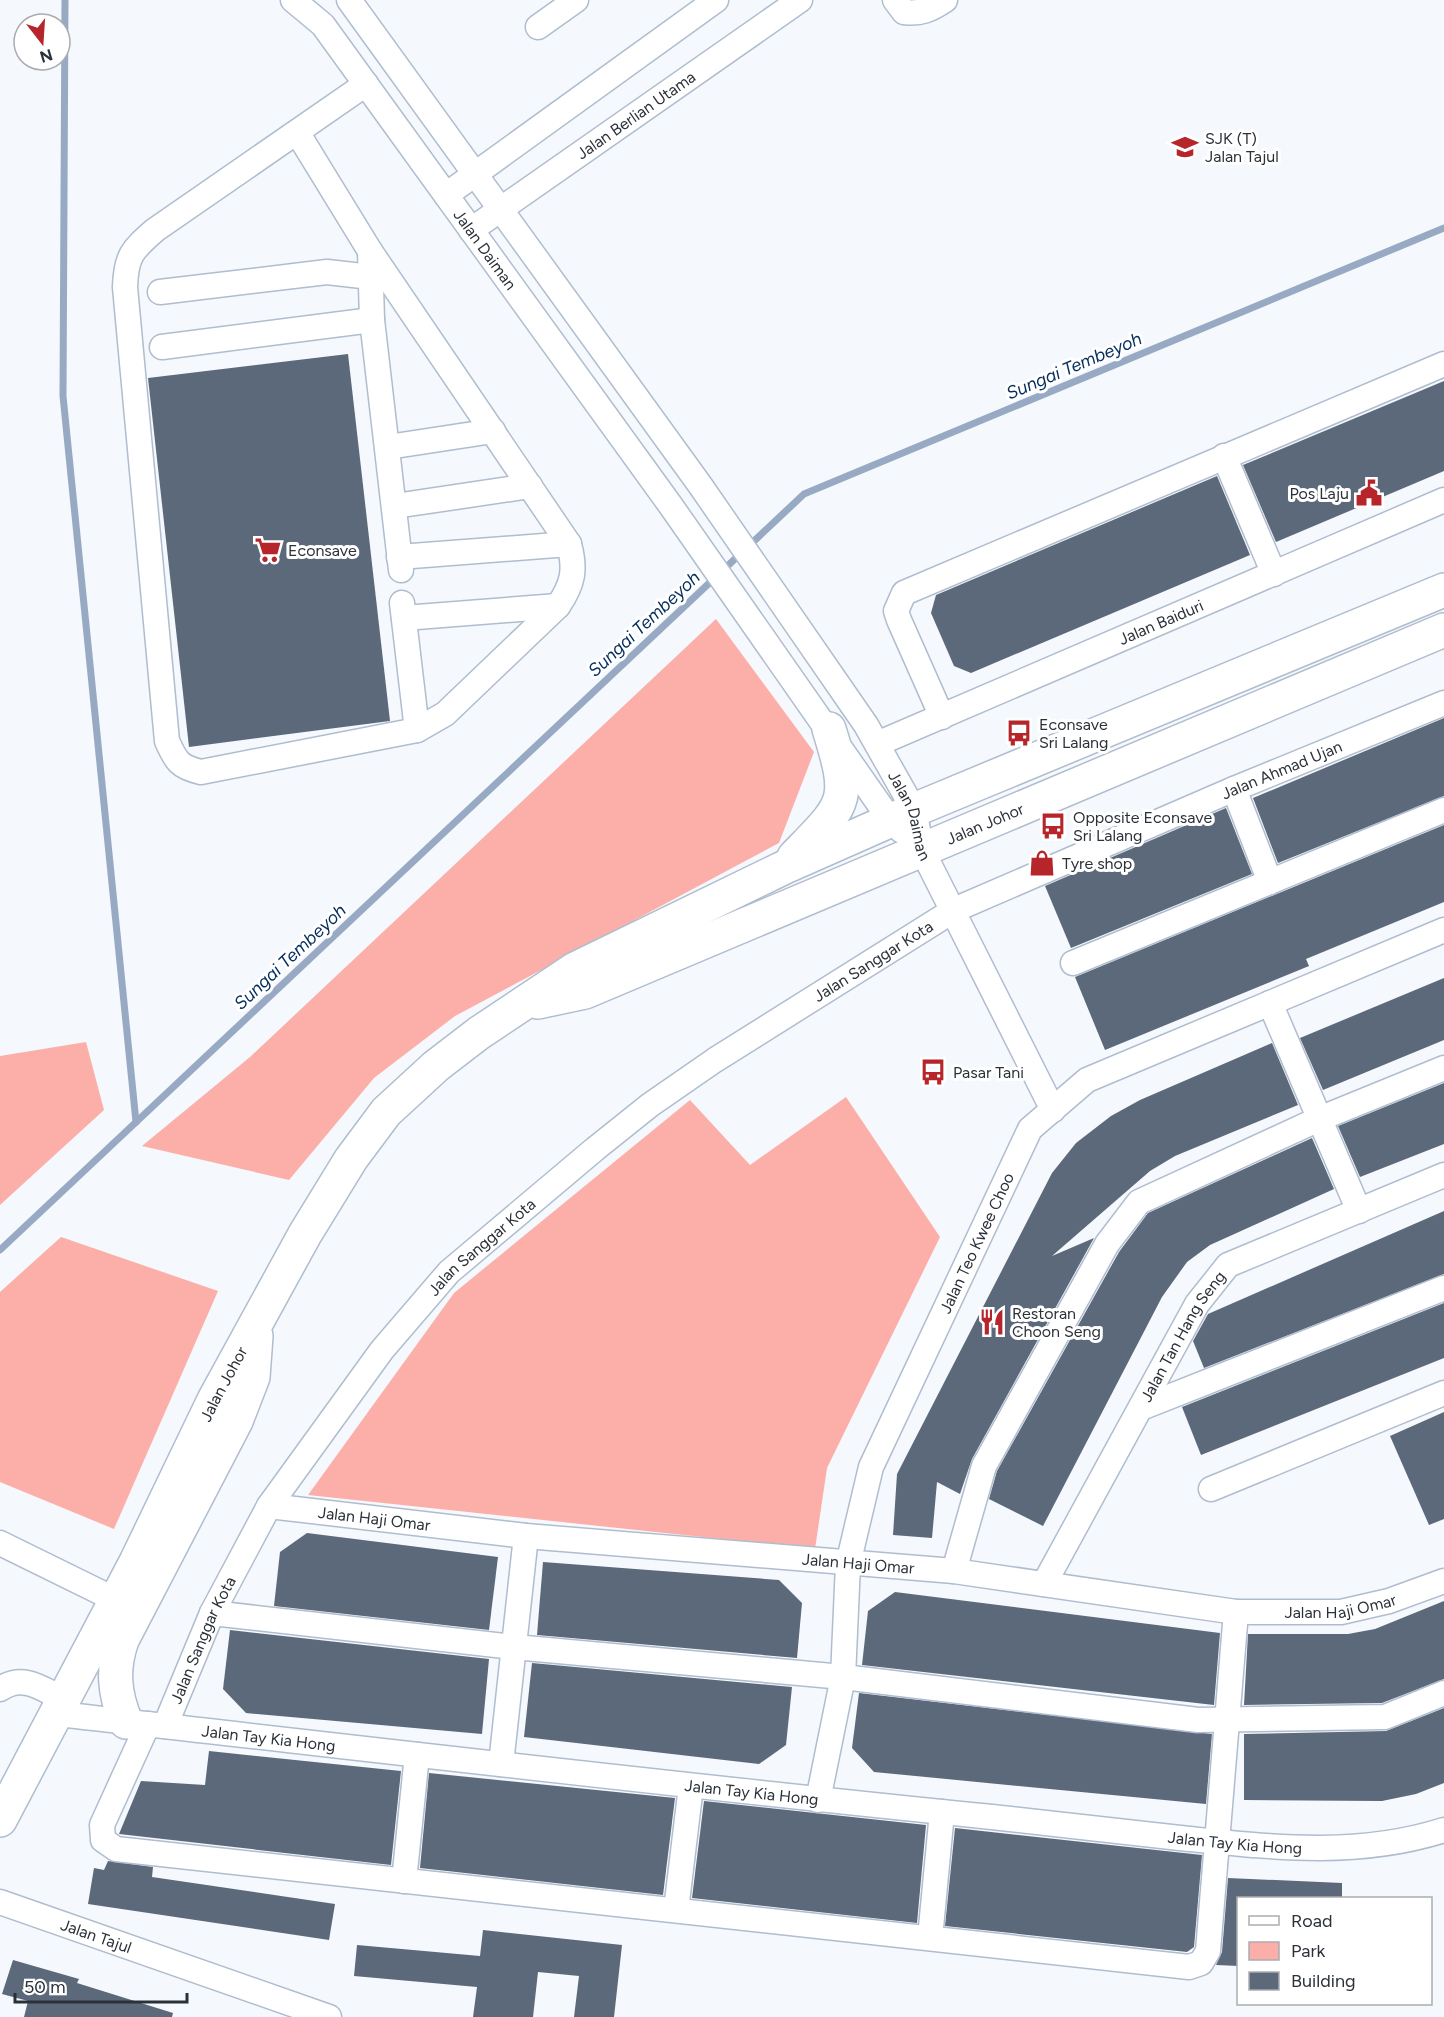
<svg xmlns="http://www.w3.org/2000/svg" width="1444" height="2017" viewBox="0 0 1444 2017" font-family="Figtree,sans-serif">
  <rect width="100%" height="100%" fill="#f5f8fc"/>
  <!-- green -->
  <g fill="#fcafa9">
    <path d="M716,619L814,752L779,843L455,1016L374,1078L289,1180L142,1146L250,1057Z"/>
    <path d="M86,1042L104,1110L0,1205V1056Z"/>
    <path d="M846,1097L940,1237L827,1468L815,1549L308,1495L454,1293L690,1100L750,1165Z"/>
    <path d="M61,1237L218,1291L114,1529L0,1482V1292Z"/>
  </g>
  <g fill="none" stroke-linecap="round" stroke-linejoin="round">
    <!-- stream -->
    <g stroke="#98aac3" stroke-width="7">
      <path d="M65,0L63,396L136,1122"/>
      <path d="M0,1250L804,494L1444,228"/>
    </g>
  </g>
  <!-- building -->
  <g fill="#5c697a">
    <path d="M348,354L390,721L189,747L148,378Z"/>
    <path d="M1444,381V471L1276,542L1243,465Z"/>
    <path d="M1217,476L1250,555L971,673L954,666L931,613L936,595Z"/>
    <path d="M1444,718V796L1278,863L1253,798Z"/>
    <path d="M1226,808L1252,874L1071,948L1045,886Z"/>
    <path d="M1444,825V902L1306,959L1309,966L1105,1050L1075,977Z"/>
    <path d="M1444,978V1040L1323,1090L1300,1038Z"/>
    <path d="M1272,1043L1298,1105L1175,1156L1150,1171L1052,1256L1094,1238L972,1459L960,1494L937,1482L932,1538L893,1535L897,1474L1052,1173L1076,1143L1111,1116L1140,1100Z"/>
    <path d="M1444,1083V1144L1360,1177L1338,1126Z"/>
    <path d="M1312,1138L1334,1189L1210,1245L1187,1262L1162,1297L1043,1526L989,1499L997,1471L1119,1252L1148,1213Z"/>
    <path d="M1444,1211V1274L1204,1368L1193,1341L1208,1314Z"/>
    <path d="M1444,1303V1358L1201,1455L1182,1407Z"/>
    <path d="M1444,1412V1519L1429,1525L1390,1436Z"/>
    <path d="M307,1533L498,1557L489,1630L274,1606L280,1552Z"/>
    <path d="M543,1562L779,1580L802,1603L797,1658L537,1635Z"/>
    <path d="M895,1592L1220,1633L1214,1705L862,1665L868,1611Z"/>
    <path d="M1444,1601V1679L1382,1703L1244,1705L1248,1634H1348L1375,1629Z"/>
    <path d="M230,1630L489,1659L482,1734L246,1713L223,1689Z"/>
    <path d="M532,1663L792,1687L786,1745L759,1764L524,1737Z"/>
    <path d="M859,1693L1212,1734L1206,1804L874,1772L852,1748Z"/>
    <path d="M1444,1708V1783L1416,1794L1382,1801L1244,1800V1734L1386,1731Z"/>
    <path d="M209,1751L401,1771L391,1865L119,1834L141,1781L205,1785Z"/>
    <path d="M429,1773L675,1798L663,1895L420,1868Z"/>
    <path d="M704,1801L926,1825L917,1923L692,1898Z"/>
    <path d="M955,1828L1202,1855L1194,1947L1187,1952L945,1926Z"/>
    <path d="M108,1861L153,1867L152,1877L335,1904L329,1940L88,1904L94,1868L104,1870Z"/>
    <path d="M1228,1878L1342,1883V1899H1239V1966L1216,1965L1222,1952Z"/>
    <path d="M483,1930L622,1945L614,2017H574L579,1976L538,1972L533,2017H473L477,1987L354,1976L357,1945L480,1956Z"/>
    <path d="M13,1960L79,1979L77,1983L173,2013L172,2017H24L28,2001L2,1994Z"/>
  </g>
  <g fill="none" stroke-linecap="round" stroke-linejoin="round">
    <!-- minor casing -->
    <g stroke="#afbdcf" stroke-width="27">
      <g id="minor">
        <path id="s1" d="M293,0L323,25L671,506L891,821L902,831"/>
        <path id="s2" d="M349,0L700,485L866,725L914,810L922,850L1053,1110"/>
        <path d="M895,0L904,12C921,14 930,10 945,0"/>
        <path d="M538,27L576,0"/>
        <path d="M297,132L370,251L569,544C576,570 573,584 558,606L445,714L417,730L201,772C179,767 176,761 167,741L125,287C126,256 132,250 155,230L366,84"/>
        <path d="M446,195L716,0"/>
        <path id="s3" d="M471,230L800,0"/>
        <path d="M370,251L372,320L401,570"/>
        <path d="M160,292L327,272L371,277"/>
        <path d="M162,347L372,320"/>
        <path d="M388,447L493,431"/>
        <path d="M1224,456L1274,574"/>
        <path d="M395,506L530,486"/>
        <path d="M399,557L569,544"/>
        <path d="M402,603L417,730"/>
        <path d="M404,618L558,606"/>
        <path d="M942,717L899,620L896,611L904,593L1444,364"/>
        <path id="s4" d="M877,744L1444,500"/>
        <path d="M1234,789L1270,882"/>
        <path d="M1073,963L1444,810"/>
        <path d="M1270,1003L1359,1211"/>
        <path d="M1141,1408L1444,1288"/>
        <path d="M1211,1489L1444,1393"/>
        <path id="s5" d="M269,1506L526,1536L954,1571L1236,1612H1341L1389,1601L1444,1581"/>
        <path d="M0,1543L116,1600"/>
        <path d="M954,1571L984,1466L1107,1244L1139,1202L1319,1119L1444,1068"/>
        <path id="s6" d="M1044,1584L1197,1304L1228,1265L1444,1175"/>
        <path d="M212,1613L514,1647L843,1677L1198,1720L1385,1717L1444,1693"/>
        <path d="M0,1689C24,1673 42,1689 65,1700"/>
        <path id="s7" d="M58,1714C369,1749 680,1786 992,1817C1055,1824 1117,1831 1180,1838C1270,1847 1356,1858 1444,1830"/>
        <path d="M148,1724L102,1825L103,1840L116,1849L1189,1967L1201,1963L1208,1951L1236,1612"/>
        <path id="s8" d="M165,1726L212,1613L269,1506L382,1350L449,1272L595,1149L650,1105L715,1060L954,910L1234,789L1444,703"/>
        <path d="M501,1764L526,1536"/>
        <path id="s9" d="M818,1800L843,1677L848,1564L871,1467L1030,1129L1087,1080L1444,930"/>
        <path d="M404,1881L417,1755"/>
        <path id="s10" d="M0,1902L329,2017"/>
        <path d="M676,1910L691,1786"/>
        <path d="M930,1938L942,1812"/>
      </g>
    </g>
    <!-- highway casing -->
    <g stroke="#afbdcf" stroke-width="36">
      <g id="highway">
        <path d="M794,857C846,803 852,803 829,729"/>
        <path id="s11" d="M538,1002L585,992L1444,630"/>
        <path d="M126,1722C114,1693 112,1669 122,1640L236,1421L253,1377L256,1336"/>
        <path id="s12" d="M0,1820L136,1562L214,1400L305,1234L351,1159L386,1112L436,1066L479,1033L575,969L785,867L914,810L1444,590"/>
      </g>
    </g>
    <!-- minor -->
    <use href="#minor" stroke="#fff" stroke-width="24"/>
    <!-- highway -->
    <use href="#highway" stroke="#fff" stroke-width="33"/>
  </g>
  <!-- icons -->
  <defs>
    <g id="school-bare" transform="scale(2.07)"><path d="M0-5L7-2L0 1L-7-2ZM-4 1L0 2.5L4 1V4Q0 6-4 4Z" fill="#b5252a" stroke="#fff" stroke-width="2.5" paint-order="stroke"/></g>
    <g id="civic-bare" transform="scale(2.07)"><path d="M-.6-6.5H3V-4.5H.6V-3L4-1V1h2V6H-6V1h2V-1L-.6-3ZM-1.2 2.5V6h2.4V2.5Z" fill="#b5252a" stroke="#fff" stroke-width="2.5" paint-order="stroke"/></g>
    <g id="supermarket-bare" transform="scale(2.07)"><path d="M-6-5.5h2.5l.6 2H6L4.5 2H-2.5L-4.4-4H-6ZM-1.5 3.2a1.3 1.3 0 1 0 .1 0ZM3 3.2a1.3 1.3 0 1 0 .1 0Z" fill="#b5252a" stroke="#fff" stroke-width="2.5" paint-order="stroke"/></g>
    <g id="bus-bare" transform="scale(2.07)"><path d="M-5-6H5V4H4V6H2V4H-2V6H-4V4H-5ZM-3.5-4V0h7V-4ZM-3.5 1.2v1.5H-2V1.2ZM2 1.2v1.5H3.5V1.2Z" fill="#b5252a" stroke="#fff" stroke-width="2.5" paint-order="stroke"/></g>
    <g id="shop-bare" transform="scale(2.07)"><path d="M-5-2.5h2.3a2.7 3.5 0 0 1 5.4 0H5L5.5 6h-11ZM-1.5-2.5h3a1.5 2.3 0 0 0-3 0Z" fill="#b5252a" stroke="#fff" stroke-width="2.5" paint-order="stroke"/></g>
    <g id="restaurant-bare" transform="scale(2.07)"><path d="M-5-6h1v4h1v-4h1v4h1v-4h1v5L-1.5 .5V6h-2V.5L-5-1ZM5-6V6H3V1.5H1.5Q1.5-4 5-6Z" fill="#b5252a" stroke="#fff" stroke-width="2.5" paint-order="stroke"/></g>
  </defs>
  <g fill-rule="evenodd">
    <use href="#school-bare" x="1185" y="147"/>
    <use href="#civic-bare" x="1369" y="493"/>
    <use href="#supermarket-bare" x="268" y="550"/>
    <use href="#bus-bare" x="1019" y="733"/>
    <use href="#bus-bare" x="1053" y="826"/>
    <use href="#shop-bare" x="1042" y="863"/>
    <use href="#bus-bare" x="933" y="1072"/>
    <use href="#restaurant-bare" x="992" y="1322"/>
  </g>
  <g text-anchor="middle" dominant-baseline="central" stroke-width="6" stroke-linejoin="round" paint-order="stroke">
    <!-- street labels -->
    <g font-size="16" fill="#2b3138" stroke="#fff">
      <text stroke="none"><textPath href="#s3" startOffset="201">Jalan Berlian Utama</textPath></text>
      <text stroke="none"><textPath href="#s1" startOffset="316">Jalan Daiman</textPath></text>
      <text stroke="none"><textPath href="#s4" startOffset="309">Jalan Baiduri</textPath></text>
      <text stroke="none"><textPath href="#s8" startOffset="1518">Jalan Ahmad Ujan</textPath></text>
      <text stroke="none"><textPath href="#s2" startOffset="992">Jalan Daiman</textPath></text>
      <text stroke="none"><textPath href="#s11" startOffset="482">Jalan Johor</textPath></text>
      <text stroke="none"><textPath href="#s8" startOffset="1066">Jalan Sanggar Kota</textPath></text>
      <text stroke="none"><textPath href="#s9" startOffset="586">Jalan Teo Kwee Choo</textPath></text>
      <text stroke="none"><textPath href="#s8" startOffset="580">Jalan Sanggar Kota</textPath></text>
      <text stroke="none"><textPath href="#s6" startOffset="284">Jalan Tan Hang Seng</textPath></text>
      <text stroke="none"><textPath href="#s12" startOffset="490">Jalan Johor</textPath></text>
      <text stroke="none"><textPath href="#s5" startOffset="106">Jalan Haji Omar</textPath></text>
      <text stroke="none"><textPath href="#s5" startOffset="592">Jalan Haji Omar</textPath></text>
      <text stroke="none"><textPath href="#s5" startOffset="1078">Jalan Haji Omar</textPath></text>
      <text stroke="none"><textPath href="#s8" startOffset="94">Jalan Sanggar Kota</textPath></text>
      <text stroke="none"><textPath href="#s7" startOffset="212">Jalan Tay Kia Hong</textPath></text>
      <text stroke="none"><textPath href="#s7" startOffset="698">Jalan Tay Kia Hong</textPath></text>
      <text stroke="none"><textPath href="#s7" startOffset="1184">Jalan Tay Kia Hong</textPath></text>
      <text stroke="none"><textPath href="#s10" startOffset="102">Jalan Tajul</textPath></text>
    </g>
    <!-- poi labels -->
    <g font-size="16" fill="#2b3138" stroke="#fff" text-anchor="start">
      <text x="1205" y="138">SJK (T)<tspan x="1205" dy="18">Jalan Tajul</tspan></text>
      <text x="1349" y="493" text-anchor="end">Pos Laju</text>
      <text x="288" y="550">Econsave</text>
      <text x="1039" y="724">Econsave<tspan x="1039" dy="18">Sri Lalang</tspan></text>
      <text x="1073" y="817">Opposite Econsave<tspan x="1073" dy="18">Sri Lalang</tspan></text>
      <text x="1062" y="863">Tyre shop</text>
      <text x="953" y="1072">Pasar Tani</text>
      <text x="1012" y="1313">Restoran<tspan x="1012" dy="18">Choon Seng</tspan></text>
    </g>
    <!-- water labels -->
    <g font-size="18" font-style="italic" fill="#052e5c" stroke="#fff">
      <text transform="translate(1074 366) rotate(-23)">Sungai Tembeyoh</text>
      <text transform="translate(644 624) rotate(-43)">Sungai Tembeyoh</text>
      <text transform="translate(290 957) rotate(-43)">Sungai Tembeyoh</text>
    </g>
  </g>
  <!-- legend -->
  <rect x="1237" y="1897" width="195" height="108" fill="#ffffff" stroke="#aaadaf" stroke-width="1.5"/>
  <rect x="1249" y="1916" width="30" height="9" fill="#ffffff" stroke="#aaadaf" stroke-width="1.5"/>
  <text x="1291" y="1927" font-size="18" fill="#2b3138">Road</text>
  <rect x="1249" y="1942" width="30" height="18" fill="#fcafa9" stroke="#aaadaf" stroke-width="1.5"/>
  <text x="1291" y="1957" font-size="18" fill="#2b3138">Park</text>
  <rect x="1249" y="1972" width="30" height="18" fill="#5c697a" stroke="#aaadaf" stroke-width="1.5"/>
  <text x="1291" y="1987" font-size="18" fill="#2b3138">Building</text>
  <!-- north arrow -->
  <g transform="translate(42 42) rotate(163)"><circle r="28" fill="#ffffff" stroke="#aaadaf" stroke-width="1.5"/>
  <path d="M0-4.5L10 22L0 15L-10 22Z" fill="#b5252a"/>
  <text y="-9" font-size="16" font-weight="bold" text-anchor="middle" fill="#2b3138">N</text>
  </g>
  <!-- scale -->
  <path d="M15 1993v9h172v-9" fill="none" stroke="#2b3138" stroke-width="3"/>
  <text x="24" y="1993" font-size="18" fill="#2b3138" stroke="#ffffff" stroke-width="4.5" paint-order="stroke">50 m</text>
</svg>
